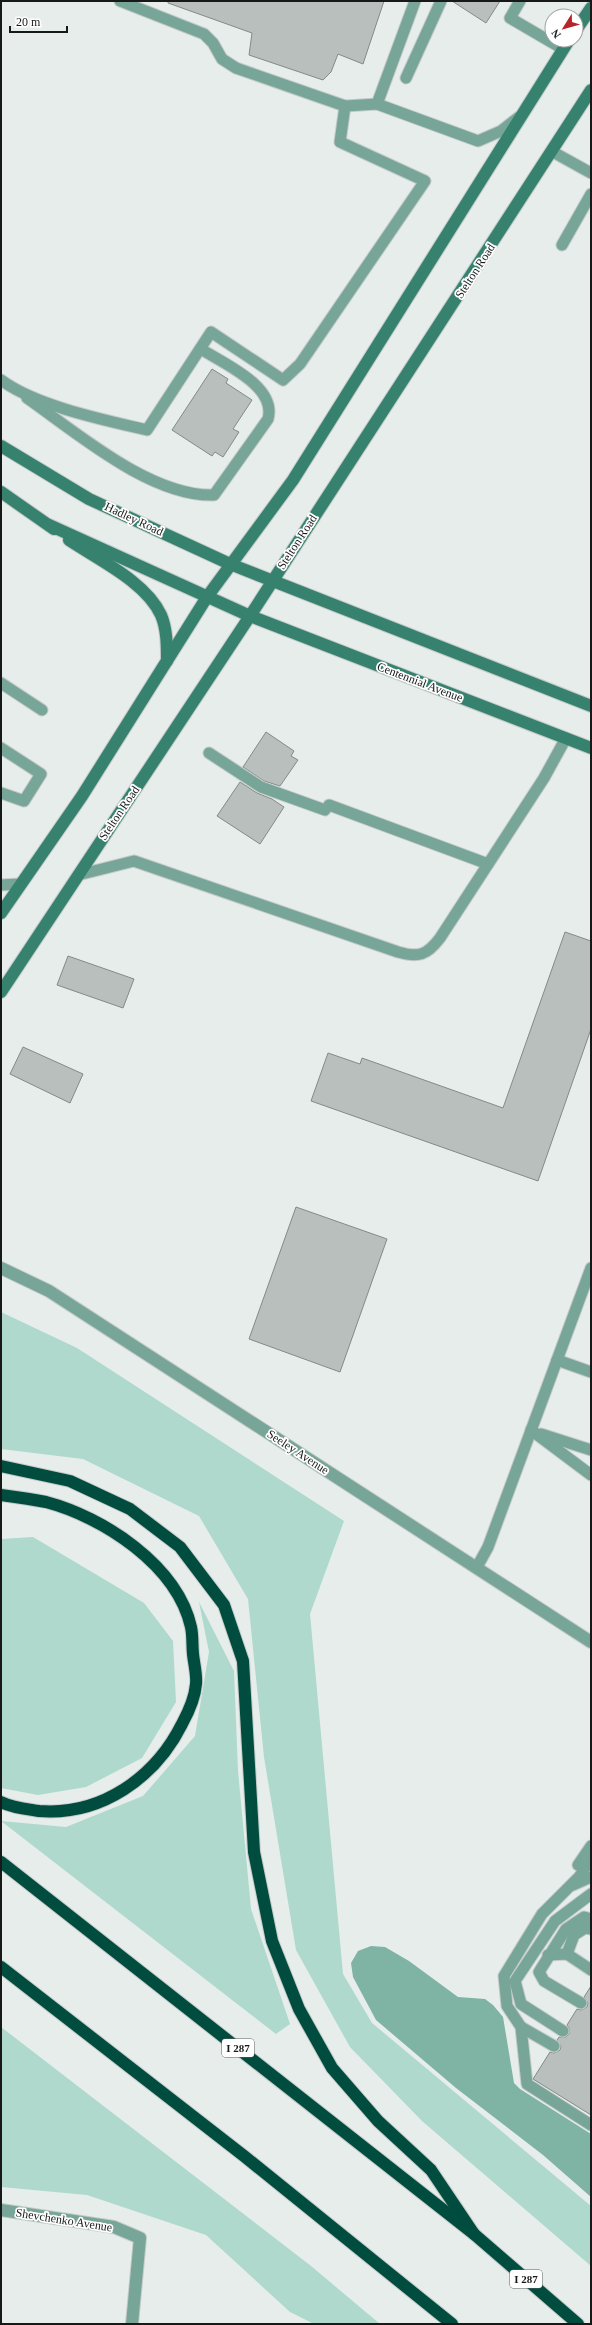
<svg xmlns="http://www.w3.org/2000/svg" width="592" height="2325" viewBox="0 0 592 2325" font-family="Georgia,serif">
  <rect width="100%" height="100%" fill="#e6edeb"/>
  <!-- green -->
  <g fill="#aed9cc">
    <path d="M1,1312L77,1348L344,1521L310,1614L343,1974L372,2023L591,2206V2266L422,2121L350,2047L296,1950L264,1757L248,1599L199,1516L83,1459L1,1449Z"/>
    <path d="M33,1537L144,1603L173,1641L176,1702L142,1758L86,1787L38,1795L1,1788V1539Z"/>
    <path d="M199,1602L234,1671L238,1771L251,1909L290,2024L276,2034L1,1821L66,1827L143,1796L195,1736L209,1652Z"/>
    <path d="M1,2027L311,2266L380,2324H314L290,2312L206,2235L87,2195L1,2187Z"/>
  </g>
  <!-- water -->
  <path fill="#7fb3a4" d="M371,1946L385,1947L409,1961L458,1997L485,1999L493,2005L503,2017L514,2083L520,2089L591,2134V2197L543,2155L456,2088L376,2020L353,1977L351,1963L358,1951Z"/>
  <!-- building -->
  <g fill="#b8bfbc" stroke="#838a88">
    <path d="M168,1H384L363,64L338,54L331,72L323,80L249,55L252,33L168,3Z"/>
    <path d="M452,1H500L486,23Z"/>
    <path d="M212,369L228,379L226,383L252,400L233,429L239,432L223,457L215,452L212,456L172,430Z"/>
    <path d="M266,732L294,751L291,756L298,760L280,786L264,781L243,767Z"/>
    <path d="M240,782L257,793L272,799L284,807L260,844L217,816Z"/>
    <path d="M565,932L591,941V1029L538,1181L311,1101L328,1053L360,1064L362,1058L503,1108Z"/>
    <path d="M68,956L134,979L123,1008L57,985Z"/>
    <path d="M23,1047L83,1074L70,1103L10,1074Z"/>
    <path d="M296,1207L387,1239L340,1372L249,1339Z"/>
    <path d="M591,1986V2115L533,2079L550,2052L554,2053L560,2050L561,2046L557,2040L559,2037H566L569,2034V2028L567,2025L577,2009L581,2010L587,2007L588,2003L584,1997Z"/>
  </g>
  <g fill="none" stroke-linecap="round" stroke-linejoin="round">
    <!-- lane casing -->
    <g stroke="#c5cbc9" stroke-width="13">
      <g id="lane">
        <path d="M120,1L204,34L213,43L222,59L236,68L345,106L377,104L415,1"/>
        <path d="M520,1L510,18L563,49"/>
        <path d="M406,78L441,1"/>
        <path d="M377,104L478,141L501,131L519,117"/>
        <path d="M553,152L591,173"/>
        <path d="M562,245L591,194"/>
        <path d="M1,380C36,406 104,420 147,430L211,332L283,380L300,364L425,181L340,142L345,106"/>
        <path d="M27,398C77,433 151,497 214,495L268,419C277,386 224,364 201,349"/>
        <path d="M1,683L42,710"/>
        <path d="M1,748L41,774L24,801L1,793"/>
        <path d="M209,753L261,787L325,810"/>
        <path d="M329,805L488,864"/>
        <path d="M78,875L134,861L398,952C419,958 427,955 440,938L544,778L566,738"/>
        <path d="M1,885L20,884"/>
        <path d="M557,1360L591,1372"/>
        <path d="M531,1430L591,1475"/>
        <path d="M541,1434L591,1450"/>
        <path d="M477,1567L488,1547L591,1268"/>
        <path d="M591,1859L579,1877L542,1914L504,1976L507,2006L521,2027L527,2084L591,2125"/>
        <path d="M578,1865L591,1846"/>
        <path d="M573,1885L591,1877"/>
        <path d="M567,1954L574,1935L585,1928L591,1929"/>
        <path d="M548,1955L567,1954L591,1970"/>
        <path d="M581,2003L544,1981L539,1972L566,1929L584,1917L591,1919"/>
        <path d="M521,2027L554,2046"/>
        <path d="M563,2031L521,2004L515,1981L555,1921L591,1894"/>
      </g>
    </g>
    <!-- street casing -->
    <g stroke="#c5cbc9" stroke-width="14">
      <g id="street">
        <path d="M1,1268L49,1291L591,1642"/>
        <path d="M1,2210L114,2227L140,2238L132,2324"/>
      </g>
    </g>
    <!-- secondary casing -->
    <g stroke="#c5cbc9" stroke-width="14">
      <g id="secondary">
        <path d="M576,30L591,8"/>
        <path d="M1,446L89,499L230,564L591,706"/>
        <path d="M1,492L54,529"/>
        <path d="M49,525L250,616L591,748"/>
        <path d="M69,540C99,560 146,582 161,615C167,629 167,646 167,661"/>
        <path d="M1,913L82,796L207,597L293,480L569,40"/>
        <path d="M1,992L250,616L591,90"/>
      </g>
    </g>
    <!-- highway casing -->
    <g stroke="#c5cbc9" stroke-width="14">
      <g id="highway">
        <path d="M1,1466L70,1481L130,1509L180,1547L224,1605L243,1661L254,1852L272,1941L299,2009L332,2068L378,2121L431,2170L474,2234"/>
        <path d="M1,1495C16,1497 31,1499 46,1502C103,1517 177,1565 191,1627C193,1636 192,1645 193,1654C194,1664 197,1675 196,1684C195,1697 188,1713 182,1724C155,1778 101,1816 39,1811C27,1809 13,1808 1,1802"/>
        <path d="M1,1862L474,2234L578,2324"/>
        <path d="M1,1967L244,2156L452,2324"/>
      </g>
    </g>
    <!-- lane -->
    <use href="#lane" stroke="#77a597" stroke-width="11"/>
    <!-- street -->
    <use href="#street" stroke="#77a597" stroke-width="12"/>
    <!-- secondary -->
    <use href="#secondary" stroke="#36826f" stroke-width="12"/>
    <!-- highway -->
    <use href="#highway" stroke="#004c3e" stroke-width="12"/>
  </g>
  <g text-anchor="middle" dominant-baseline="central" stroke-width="3.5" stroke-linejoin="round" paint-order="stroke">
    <!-- shield labels -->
    <g fill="#fff" stroke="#5d5e5d" stroke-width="1">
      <rect x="222" y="2039" width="32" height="18" rx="3"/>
      <rect x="510" y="2270" width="32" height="18" rx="3"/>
    </g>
    <g font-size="11" font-weight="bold" fill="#171918">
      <text x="238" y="2048">I 287</text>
      <text x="526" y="2279">I 287</text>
    </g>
    <!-- street labels -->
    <g font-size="12" fill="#171918" stroke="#fff">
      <text transform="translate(475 271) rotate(-57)">Stelton Road</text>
      <text transform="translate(134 519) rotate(25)">Hadley Road</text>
      <text transform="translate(297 542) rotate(-57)">Stelton Road</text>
      <text transform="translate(420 682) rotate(21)">Centennial Avenue</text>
      <text transform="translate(119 813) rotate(-56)">Stelton Road</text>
      <text transform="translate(298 1452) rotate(33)">Seeley Avenue</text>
      <text transform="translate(64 2220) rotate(9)">Shevchenko Avenue</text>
    </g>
  </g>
  <!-- border -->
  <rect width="592" height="2325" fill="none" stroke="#171918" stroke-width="4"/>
  <!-- north arrow -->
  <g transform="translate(564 28) rotate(233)"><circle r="19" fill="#ffffff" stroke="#a2a3a3"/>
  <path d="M0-3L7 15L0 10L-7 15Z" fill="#b5252b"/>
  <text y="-6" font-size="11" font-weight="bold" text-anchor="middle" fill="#171918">N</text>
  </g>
  <!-- scale -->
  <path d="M10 26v6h57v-6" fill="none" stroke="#171918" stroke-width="2"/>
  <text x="16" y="26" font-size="12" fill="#171918" stroke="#ffffff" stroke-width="3" paint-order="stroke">20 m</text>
</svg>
